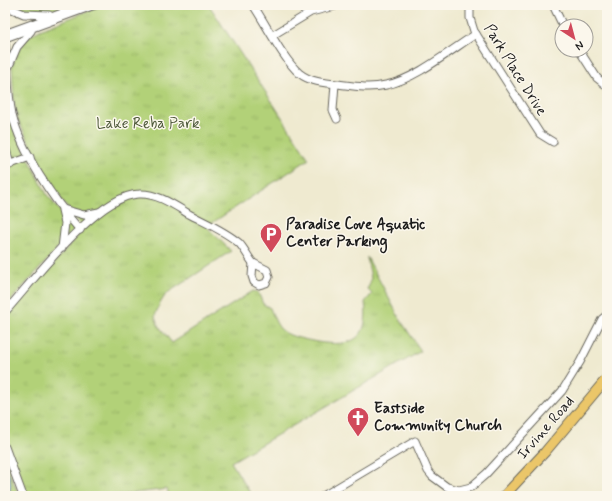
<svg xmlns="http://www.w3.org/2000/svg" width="612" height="501" viewBox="0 0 612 501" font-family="Mynerve,sans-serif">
  <defs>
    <pattern id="park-tufts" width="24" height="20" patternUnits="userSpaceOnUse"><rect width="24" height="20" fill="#b2d178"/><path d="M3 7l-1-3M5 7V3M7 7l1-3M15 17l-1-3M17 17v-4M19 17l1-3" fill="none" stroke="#98b367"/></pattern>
    <pattern id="water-ripples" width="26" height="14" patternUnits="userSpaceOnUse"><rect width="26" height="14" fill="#83b6f0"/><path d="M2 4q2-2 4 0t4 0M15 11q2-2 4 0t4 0" fill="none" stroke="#719ccd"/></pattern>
  </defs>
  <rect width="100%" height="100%" fill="#fbf7ec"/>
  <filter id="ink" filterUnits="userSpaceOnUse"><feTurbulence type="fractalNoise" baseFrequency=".025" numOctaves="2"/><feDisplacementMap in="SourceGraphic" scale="8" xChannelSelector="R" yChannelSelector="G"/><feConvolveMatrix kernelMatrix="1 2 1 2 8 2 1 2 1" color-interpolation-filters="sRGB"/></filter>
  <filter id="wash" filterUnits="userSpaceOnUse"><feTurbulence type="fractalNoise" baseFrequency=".012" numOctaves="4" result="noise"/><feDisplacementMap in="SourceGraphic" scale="16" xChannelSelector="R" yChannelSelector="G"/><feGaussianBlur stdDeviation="0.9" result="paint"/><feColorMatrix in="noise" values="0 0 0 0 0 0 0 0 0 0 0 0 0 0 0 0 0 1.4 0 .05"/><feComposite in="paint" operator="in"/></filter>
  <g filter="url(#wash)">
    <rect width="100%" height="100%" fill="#efead0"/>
    <!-- green -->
    <path fill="#b2d178" stroke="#67764a" d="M14,5H71C53,12 32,14 14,5Z"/>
    <!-- park -->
    <g fill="url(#park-tufts)" stroke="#67764a">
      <path d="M103,5H209L309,159L212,223L208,228L231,251L166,294L159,305L155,316L158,325L172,343L253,291L258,292L263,304L270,308C273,315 276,326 283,331C290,337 308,340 317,342C351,347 370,341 365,302L372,294L367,289C375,278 368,270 367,257L401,321L421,351L231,462L252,496H169L167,489L112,496H27L10,454L5,431V318L84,229L54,191L18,120L14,102L12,67L17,52L29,36L40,30Z"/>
      <path d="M5,71L15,131L47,195L75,229L5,307Z"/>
      <path d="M5,460L19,496H9C15,477 5,477 5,460Z"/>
    </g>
    <!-- water -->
    <path fill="url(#water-ripples)" stroke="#506986" d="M5,469C12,478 11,486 8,496H5Z"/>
  </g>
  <g filter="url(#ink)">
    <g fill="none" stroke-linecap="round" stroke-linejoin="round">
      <!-- minor casing -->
      <g stroke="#66645b" stroke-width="9">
        <g id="minor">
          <path d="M253,5C266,24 283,59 299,73C310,82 324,83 337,84C353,86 369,89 386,85C414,80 451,50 476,34"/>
          <path d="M470,5V18L474,31L540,134L553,142"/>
          <path d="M553,5L563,26"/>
          <path d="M5,6L24,14L49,15"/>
          <path d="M7,33L84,5"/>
          <path d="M273,35L311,12L339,5"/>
          <path d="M5,38L95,5"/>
          <path d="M5,44C8,67 7,91 12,114C22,154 53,199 80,230"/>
          <path d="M579,50L597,78L607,86"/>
          <path d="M9,66L17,47L31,31"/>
          <path d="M335,84L333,110L337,119"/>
          <path d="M5,145L10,165"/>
          <path d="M5,166L30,157"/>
          <path d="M63,209L84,215L99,212"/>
          <path d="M62,210L65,223L62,248"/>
          <path d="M253,263L267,270L269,277L266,283L259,285L254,282L252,276Z"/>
          <path d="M5,312C33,281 97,195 139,194C157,193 174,205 189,214C206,223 225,231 239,243C244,248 248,257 253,263"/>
          <path d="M5,447L23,496"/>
          <path d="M323,496L415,441L428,471L432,476L447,487L459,490L471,487L486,474L562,391L580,362L602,319L607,315"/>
        </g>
      </g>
      <!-- major casing -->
      <g stroke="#66645b" stroke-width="11">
        <path id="major" d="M504,496L545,452L607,378"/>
      </g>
      <!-- minor -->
      <use href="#minor" stroke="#fff" stroke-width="7"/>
      <!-- major -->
      <use href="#major" stroke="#ebc669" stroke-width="9"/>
    </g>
  </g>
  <!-- icons -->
  <defs>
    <g id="parking-pin" transform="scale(1.15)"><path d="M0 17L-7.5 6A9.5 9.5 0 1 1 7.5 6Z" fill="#d1495b" stroke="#fbf7ec"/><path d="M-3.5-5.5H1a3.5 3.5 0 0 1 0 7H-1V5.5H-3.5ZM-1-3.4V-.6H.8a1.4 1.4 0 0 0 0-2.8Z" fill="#fff"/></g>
    <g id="church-pin" transform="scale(1.15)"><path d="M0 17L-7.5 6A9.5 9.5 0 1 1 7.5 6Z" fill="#d1495b" stroke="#fbf7ec"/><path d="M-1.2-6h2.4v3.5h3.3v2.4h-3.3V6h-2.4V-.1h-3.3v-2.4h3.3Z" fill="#fff"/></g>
  </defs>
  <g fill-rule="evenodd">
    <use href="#parking-pin" x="271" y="234"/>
    <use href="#church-pin" x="358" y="418"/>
  </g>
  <g text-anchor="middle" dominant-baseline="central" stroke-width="3" stroke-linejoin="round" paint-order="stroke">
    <!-- street labels -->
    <g font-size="15" fill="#1c1c1c" stroke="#fbf7ec">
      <text transform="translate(515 70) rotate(58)">Park Place Drive</text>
      <text transform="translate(546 428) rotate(-49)">Irvine Road</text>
    </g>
    <!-- park labels -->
    <g font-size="15" fill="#505b3c" stroke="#fbf7ec">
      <text x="148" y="124">Lake Reba Park</text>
    </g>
    <!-- poi labels -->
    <g font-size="15" font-weight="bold" fill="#1c1c1c" stroke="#fbf7ec" text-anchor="start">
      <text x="286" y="225">Paradise Cove Aquatic<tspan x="286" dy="17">Center Parking</tspan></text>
      <text x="374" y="409">Eastside<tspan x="374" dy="17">Community Church</tspan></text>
    </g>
  </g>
  <!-- margin -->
  <rect width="612" height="501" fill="none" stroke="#fbf7ec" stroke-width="20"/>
  <!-- north arrow -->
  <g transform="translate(574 38) rotate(144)"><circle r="19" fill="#fbf7ec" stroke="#a29f99"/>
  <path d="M0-3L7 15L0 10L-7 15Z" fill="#d1495b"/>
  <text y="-6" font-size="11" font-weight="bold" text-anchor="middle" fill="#1c1c1c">N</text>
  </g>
</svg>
